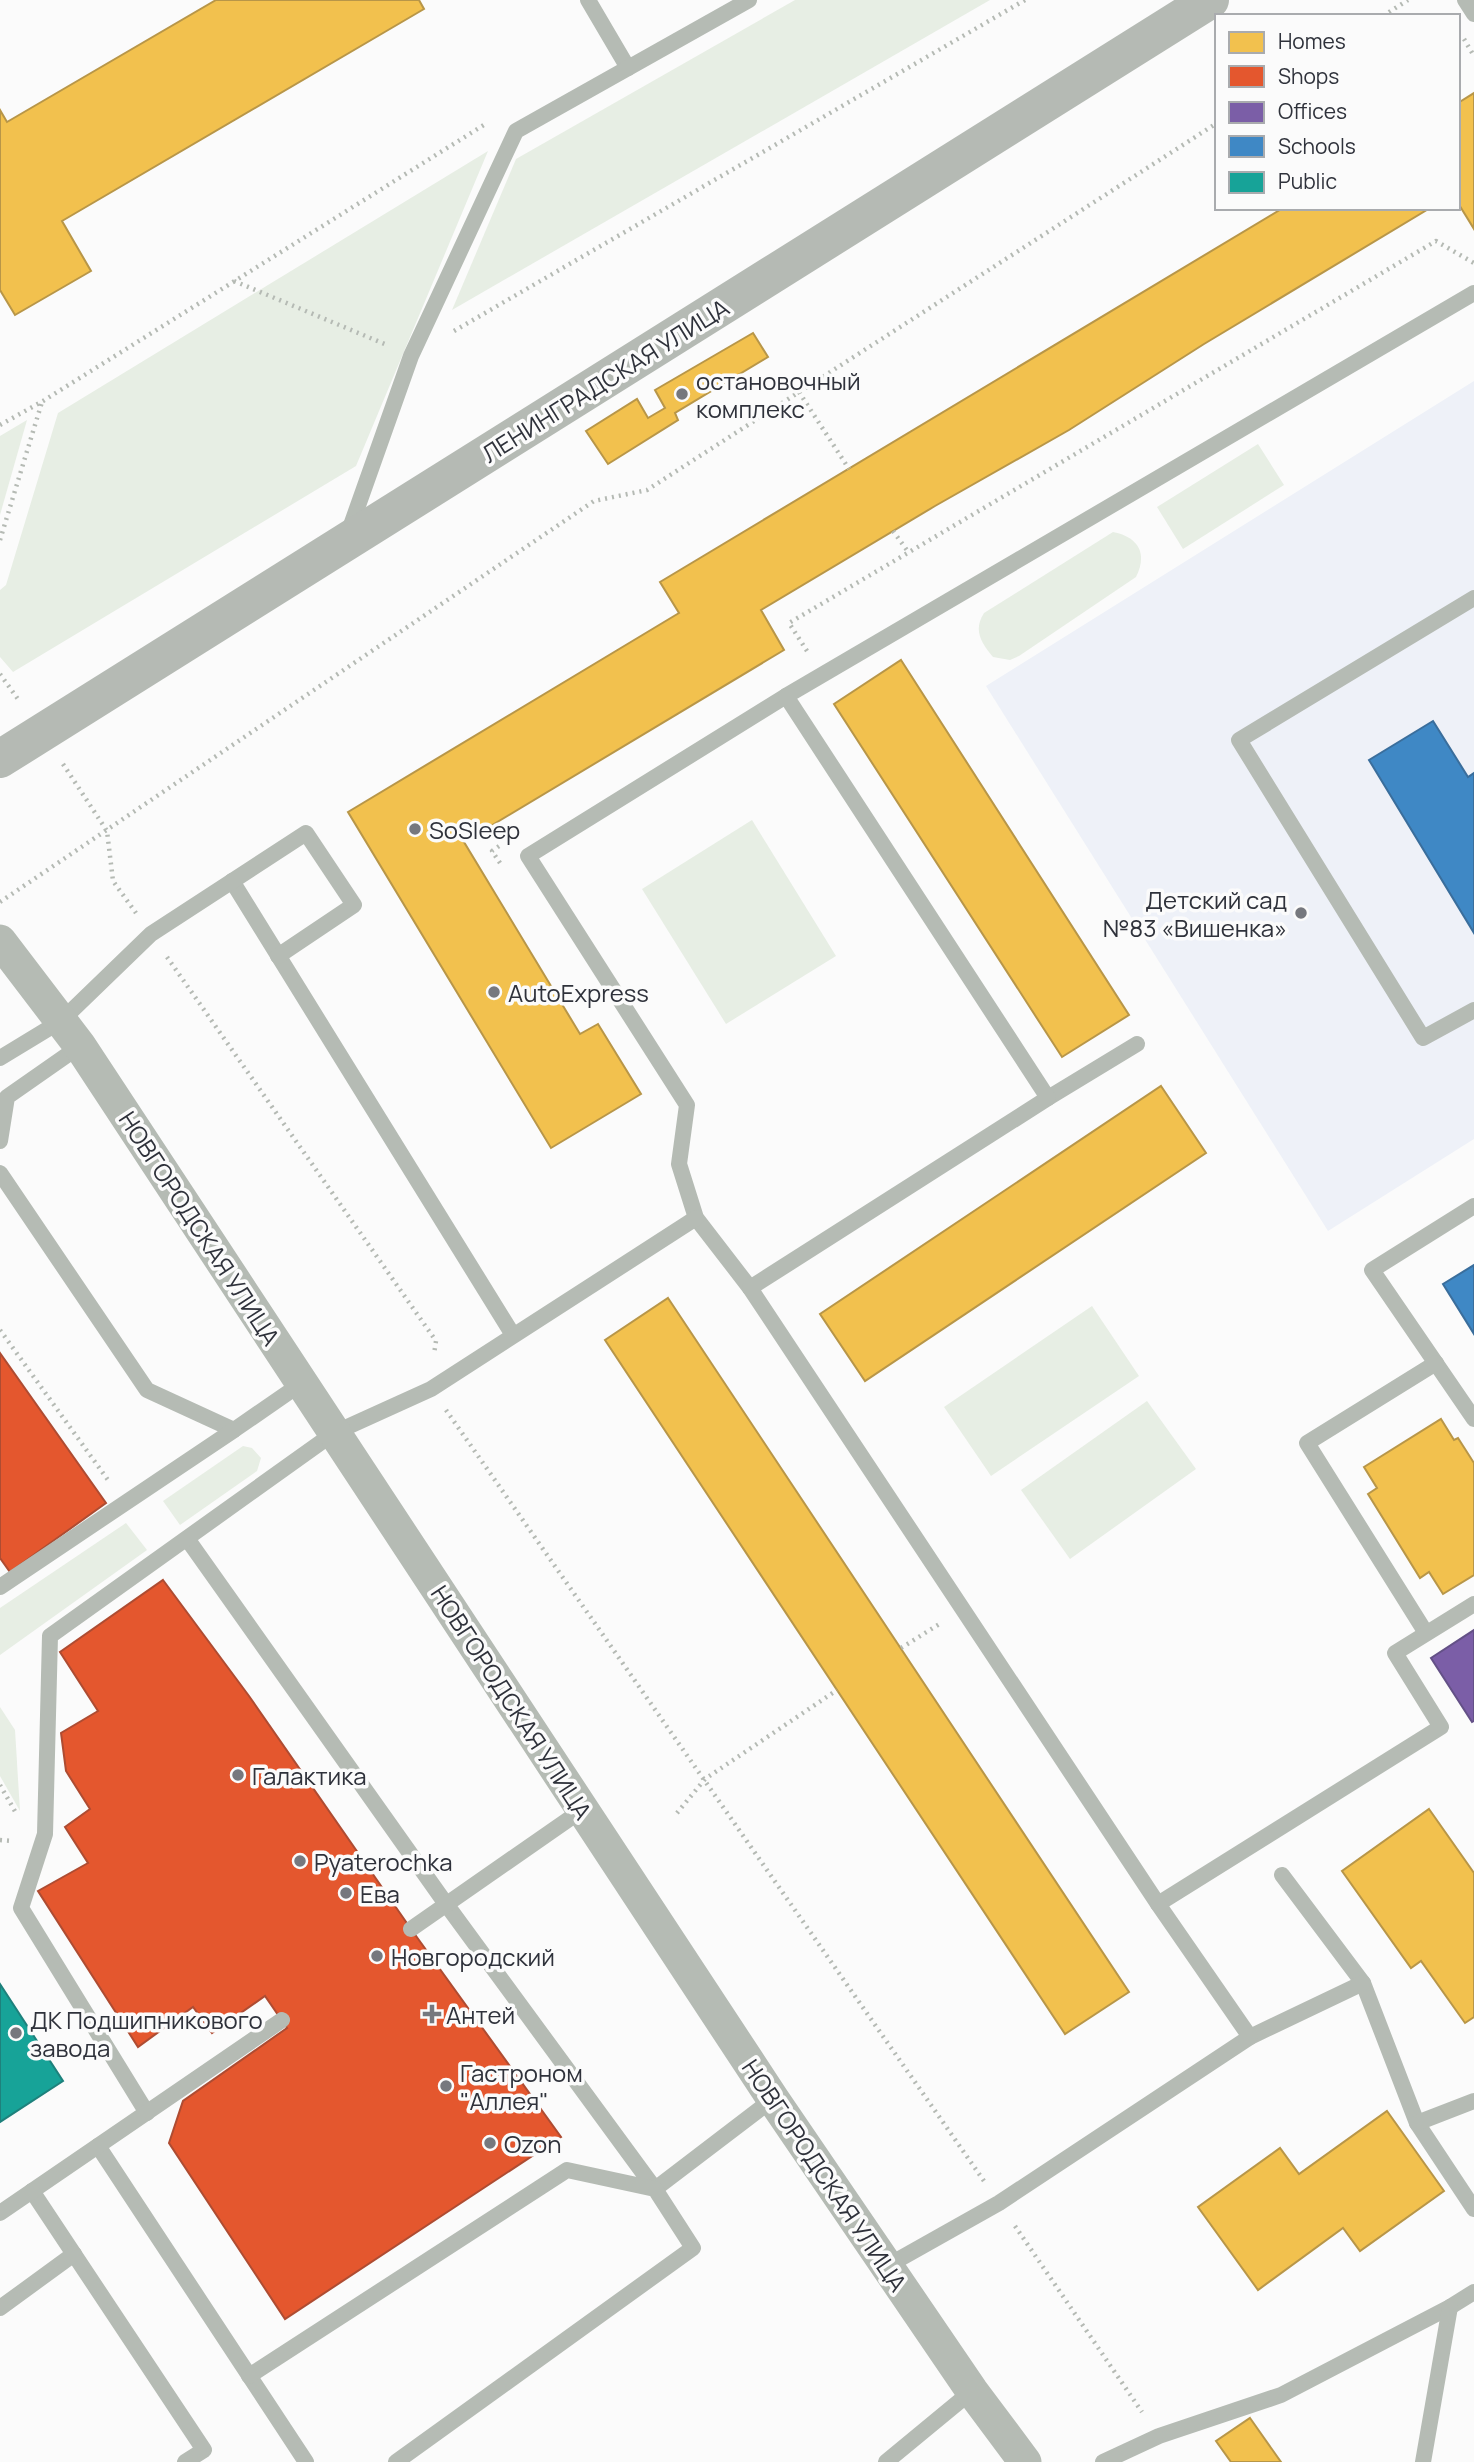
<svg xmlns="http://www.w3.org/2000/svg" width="1474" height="2462" viewBox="0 0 1474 2462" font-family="Manrope,sans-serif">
  <rect width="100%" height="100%" fill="#fbfbfb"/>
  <!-- built -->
  <path fill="#eef1f8" d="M1474,381V1139L1328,1231L986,686Z"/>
  <!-- green -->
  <g fill="#e7eee4">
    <path d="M795,0H990L452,310L516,159Z"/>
    <path d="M488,151L356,466L13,672L0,657V590L6,585L58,413Z"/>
    <path d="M27,420L0,515V436Z"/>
    <path d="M1258,444L1284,485L1183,549L1157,507Z"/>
    <path d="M1113,532C1138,537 1148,553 1136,577L1019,656L1010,660L993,657C981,643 973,630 984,613Z"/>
    <path d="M752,820L836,956L726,1024L642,889Z"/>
    <path d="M1092,1306L1139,1376L991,1476L944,1407Z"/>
    <path d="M1147,1401L1196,1469L1070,1559L1021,1490Z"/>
    <path d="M243,1446L252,1448L261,1458L257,1471L180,1525L163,1501Z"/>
    <path d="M126,1523L147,1550L0,1655V1608Z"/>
    <path d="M0,1707L15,1730L20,1811L0,1776Z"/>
  </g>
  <!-- homes -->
  <g fill="#f2c14e" stroke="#b89648" stroke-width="2">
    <path d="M216,0H419L424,9L62,221L91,271L15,315L0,290V110L7,122Z"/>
    <path d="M1474,93V229L1458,203V103Z"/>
    <path d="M1283,208H1430L1204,344L1069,430L935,506L761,610L784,650L464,842L580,1034L598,1024L641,1094L551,1148L348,812L679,613L660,582Z"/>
    <path d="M753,333L768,357L675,413L678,420L608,464L586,431L637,399L648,418L665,408L655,390Z"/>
    <path d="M901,660L1129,1015L1062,1057L834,704Z"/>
    <path d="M1161,1086L1206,1153L865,1381L820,1314Z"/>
    <path d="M668,1298L1129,1992L1065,2034L605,1340Z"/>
    <path d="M1441,1419L1454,1440L1458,1438L1474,1463V1575L1443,1594L1429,1572L1420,1578L1368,1494L1377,1488L1364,1467Z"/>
    <path d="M1429,1809L1474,1873V2017L1465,2023L1421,1961L1411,1968L1342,1871Z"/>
    <path d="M1387,2111L1444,2191L1360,2251L1343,2228L1258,2290L1198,2207L1280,2148L1299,2174Z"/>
    <path d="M1250,2418L1281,2462H1231L1216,2441Z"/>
  </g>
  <!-- shops -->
  <g fill="#e4572e" stroke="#ae4c32" stroke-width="2">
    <path d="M0,1353L106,1503L10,1572L0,1558Z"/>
    <path d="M163,1580L249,1696L411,1929L561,2137L285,2319L169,2143L183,2101L287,2028L265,1996L212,2033L193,2007L138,2047L38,1891L88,1863L65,1827L90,1809L66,1771L61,1733L98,1711L60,1652Z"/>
  </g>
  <!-- offices -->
  <path fill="#7b5ea7" stroke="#645187" stroke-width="2" d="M1474,1630V1721L1472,1722L1431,1658Z"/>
  <!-- schools -->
  <g fill="#3f88c5" stroke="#3a6e9c" stroke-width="2">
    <path d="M1433,721L1468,777L1474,773V933L1369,760Z"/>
    <path d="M1474,1265V1334L1443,1284Z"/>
  </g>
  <!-- public -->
  <path fill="#17a398" stroke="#1e817c" stroke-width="2" d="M0,1984L63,2081L0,2122Z"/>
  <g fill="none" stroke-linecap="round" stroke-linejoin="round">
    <!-- path -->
    <g stroke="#b5bab4" stroke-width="4.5" stroke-dasharray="2 5" stroke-linecap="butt">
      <path d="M1383,16L1408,0"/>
      <path d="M1464,39L1474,56"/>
      <path d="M234,281L387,345"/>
      <path d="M454,331L1025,0"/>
      <path d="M799,392L849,469"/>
      <path d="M0,425L43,401L487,123"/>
      <path d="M893,531L909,553"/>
      <path d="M0,540L42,402"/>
      <path d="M807,651L789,623L1436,241L1474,263"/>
      <path d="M0,674L20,702"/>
      <path d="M63,764L107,831L113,881L136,913"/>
      <path d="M500,863L492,851L502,844"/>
      <path d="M0,902L594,501L647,490L1217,123"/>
      <path d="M167,957L436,1341L434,1354"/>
      <path d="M0,1330L108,1480"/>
      <path d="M446,1410L984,2181"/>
      <path d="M901,1648L941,1623"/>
      <path d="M0,1785L16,1813"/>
      <path d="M677,1813L705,1779L837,1690"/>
      <path d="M0,1840L13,1841"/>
      <path d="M1015,2226L1142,2412"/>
    </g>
    <!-- lane -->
    <g stroke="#b5bbb4" stroke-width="16">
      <path d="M588,0L628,68"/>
      <path d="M1465,0L1474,14"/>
      <path d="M349,531L411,356L516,131L749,0"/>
      <path d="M1474,598L1239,740L1423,1038L1474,1010"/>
      <path d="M232,881L513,1335"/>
      <path d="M0,1058L61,1021L151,934L306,833L354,905L278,956"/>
      <path d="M1048,1098L1137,1044"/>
      <path d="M0,1141L7,1097L80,1046"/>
      <path d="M0,1173L147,1390L234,1430L302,1383"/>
      <path d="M1474,1206L1372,1270L1474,1419"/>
      <path d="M750,1288L696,1218L679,1164L687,1105L528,856L786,696"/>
      <path d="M188,1540L446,1904L655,2189L773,2099"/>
      <path d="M0,1587L234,1430"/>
      <path d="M1426,1633L1307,1443L1436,1363"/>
      <path d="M1282,1875L1363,1983L1417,2123L1474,2209"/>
      <path d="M1158,1904L1441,1727L1395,1653L1474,1604"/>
      <path d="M411,1929L582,1810"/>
      <path d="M1250,2037L1363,1983"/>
      <path d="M147,2113L21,1908L45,1834L50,1636L334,1433L431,1389L696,1218"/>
      <path d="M1417,2123L1474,2101"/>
      <path d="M98,2146L306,2462"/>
      <path d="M32,2191L204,2450L185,2462"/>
      <path d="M0,2213L282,2020"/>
      <path d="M887,2266L999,2203L1250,2037L1158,1904L750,1288L1048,1098L786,696L1474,293"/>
      <path d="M0,2308L74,2254"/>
      <path d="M249,2376L567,2170L655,2189L693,2248L396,2462"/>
      <path d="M886,2462L972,2391"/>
      <path d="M1103,2462L1159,2436L1281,2395L1450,2307L1474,2292"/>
      <path d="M1423,2462L1450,2307"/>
    </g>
    <!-- street -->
    <path stroke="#b5bbb4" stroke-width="33" d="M0,941L80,1046L773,2099L972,2391L1025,2462"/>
    <!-- secondary -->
    <path stroke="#b5bab4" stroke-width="38" d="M0,759L1210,0"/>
  </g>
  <!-- markers -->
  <g fill="#76787e" stroke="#fbfbfb" stroke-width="2.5">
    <circle cx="682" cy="394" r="7"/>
    <circle cx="415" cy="829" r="7"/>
    <circle cx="1301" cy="913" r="7"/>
    <circle cx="494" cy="992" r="7"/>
    <circle cx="238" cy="1775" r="7"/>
    <circle cx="300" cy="1861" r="7"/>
    <circle cx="346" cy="1893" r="7"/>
    <circle cx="377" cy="1956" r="7"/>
    <path d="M428.5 2003.5h7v7h7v7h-7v7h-7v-7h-7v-7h7z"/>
    <circle cx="16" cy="2033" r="7"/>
    <circle cx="446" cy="2086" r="7"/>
    <circle cx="490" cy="2143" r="7"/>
  </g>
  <g text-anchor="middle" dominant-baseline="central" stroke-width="7" stroke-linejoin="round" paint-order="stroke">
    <!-- street labels -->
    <g font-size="24" fill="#2f323b" stroke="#fbfbfb">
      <text transform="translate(605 380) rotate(-32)">ЛЕНИНГРАДСКАЯ УЛИЦА</text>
      <text transform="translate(200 1228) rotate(57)">НОВГОРОДСКАЯ УЛИЦА</text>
      <text transform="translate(512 1702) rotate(57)">НОВГОРОДСКАЯ УЛИЦА</text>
      <text transform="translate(825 2175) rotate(56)">НОВГОРОДСКАЯ УЛИЦА</text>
    </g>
    <!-- poi labels -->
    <g font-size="24" fill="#2f323b" stroke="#fbfbfb" text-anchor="start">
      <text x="696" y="380">остановочный<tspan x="696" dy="28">комплекс</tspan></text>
      <text x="429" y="829">SoSleep</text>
      <text x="1287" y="899" text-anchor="end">Детский сад<tspan x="1287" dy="28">№83 «Вишенка»</tspan></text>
      <text x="508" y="992">AutoExpress</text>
      <text x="252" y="1775">Галактика</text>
      <text x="314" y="1861">Pyaterochka</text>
      <text x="360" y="1893">Ева</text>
      <text x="391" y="1956">Новгородский</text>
      <text x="446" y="2014">Антей</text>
      <text x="30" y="2019">ДК Подшипникового<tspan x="30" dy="28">завода</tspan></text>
      <text x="460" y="2072">Гастроном<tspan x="460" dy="28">"Аллея"</tspan></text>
      <text x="504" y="2143">Ozon</text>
    </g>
  </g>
  <!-- legend -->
  <rect x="1215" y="14" width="245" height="196" fill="#fbfbfb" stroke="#a9abae" stroke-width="2"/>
  <rect x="1229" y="32" width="35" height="21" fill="#f2c14e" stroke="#a9abae" stroke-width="2"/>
  <text x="1278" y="49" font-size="21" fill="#2f323b">Homes</text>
  <rect x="1229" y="66" width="35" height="21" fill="#e4572e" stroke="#a9abae" stroke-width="2"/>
  <text x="1278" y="84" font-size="21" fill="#2f323b">Shops</text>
  <rect x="1229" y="102" width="35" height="21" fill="#7b5ea7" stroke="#a9abae" stroke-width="2"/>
  <text x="1278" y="119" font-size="21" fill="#2f323b">Offices</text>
  <rect x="1229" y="136" width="35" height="21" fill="#3f88c5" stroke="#a9abae" stroke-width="2"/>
  <text x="1278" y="154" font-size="21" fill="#2f323b">Schools</text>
  <rect x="1229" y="172" width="35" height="21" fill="#17a398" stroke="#a9abae" stroke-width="2"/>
  <text x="1278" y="189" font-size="21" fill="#2f323b">Public</text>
</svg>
